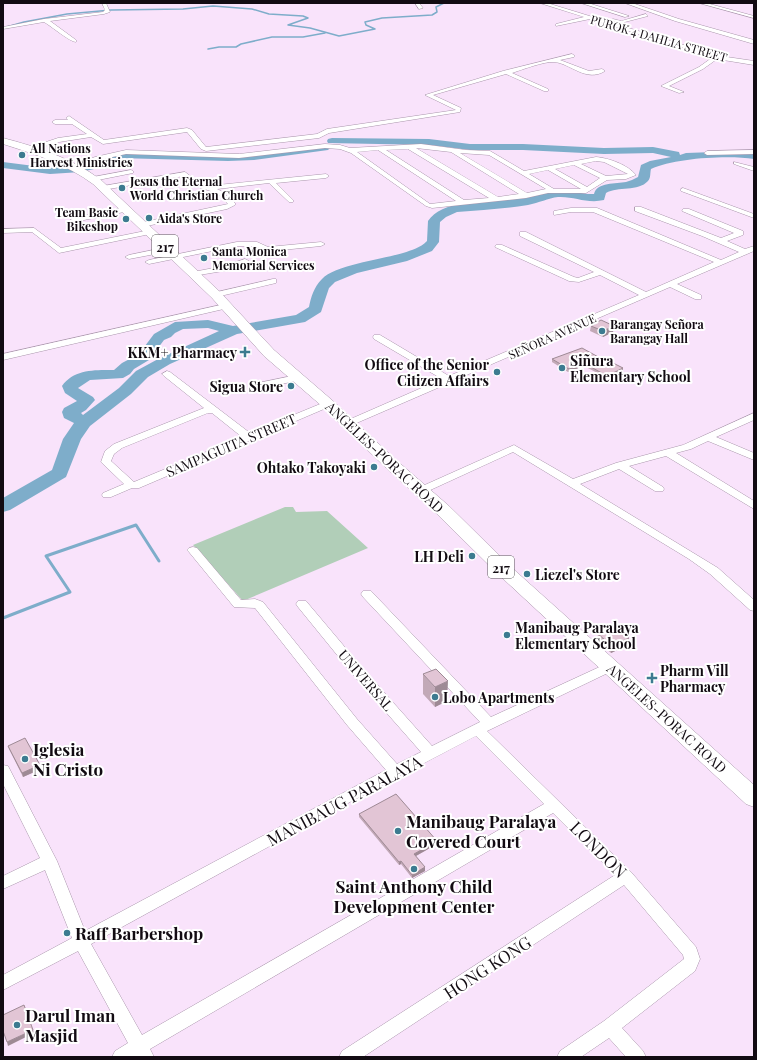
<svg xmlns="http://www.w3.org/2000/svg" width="757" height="1060" viewBox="0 0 757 1060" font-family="'Playfair Display',serif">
  <rect width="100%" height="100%" fill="#f9e3fb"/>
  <!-- green -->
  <path fill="#b1ceb8" d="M285,507H293L296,512L327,511L368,548L243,601L193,545Z"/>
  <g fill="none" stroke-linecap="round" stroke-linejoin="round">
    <!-- stream-far1 -->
    <g stroke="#7eadca" stroke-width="1.5">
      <path d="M3,28L24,22L67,14L111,10L183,9L213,6L252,9L269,14L303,16L308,18L288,25L310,28L339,36L375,29L366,25L365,22L382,18L432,15L437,12L436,7L444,3"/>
      <path d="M208,49L219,47H236L241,44L272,37H303L325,33"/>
    </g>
    <!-- stream -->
    <path stroke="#7eadca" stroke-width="3" d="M3,618L70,592L46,556L136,525L159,561"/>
    <!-- river -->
    <g fill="#7eadca" fill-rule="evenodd">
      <path d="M332,138L429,139L470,144H523L604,148L653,147L679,152L680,155L686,153L743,151L754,153V159C728,155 675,158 651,169C650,172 651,178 648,181C638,192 618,186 606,193L604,200C587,204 574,196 558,197C548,198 539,203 528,205C505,209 481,210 457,212L446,217L440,222L439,242L432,251L407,261L357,273L335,282L329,288L321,312L305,322L237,334L170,364L148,377L131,394L90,426L81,439L66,477L10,510L3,512V498L52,470L63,439L74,423L64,418L62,412L64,408L77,401L65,393L62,386C74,369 95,370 114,370L122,363L139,354L154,334L175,322L208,320L233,326L296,315L309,307C311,297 314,287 322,279C335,265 383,259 403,253C412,250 420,248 427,241L428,221C445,196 500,203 528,197C539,195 549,190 560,190C572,189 583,195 594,194C597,182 616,184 626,182C630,181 634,179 638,177L641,165L650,161L671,157L653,153L604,154L523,150H470L429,145L328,143L327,141L328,139ZM208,328L219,331L160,358L136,371L119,388L83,415L81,413L86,410L95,400L93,397L78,388L90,380L123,378L130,374L134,369L149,360L164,340L171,337L175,333L183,329Z"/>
      <path d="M324,145L328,146L330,148L328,150L254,160L228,161L119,158L94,169L81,172L50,174L3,168V162L50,168L90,163L117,152L228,155L254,154Z"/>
    </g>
    <!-- street casing -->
    <g stroke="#aa96ac" stroke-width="1">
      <g id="street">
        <path d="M102,3H106L110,12L104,14L50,21L76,40V42C70,42 51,26 44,22L3,29V27L44,19L103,12L105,10Z"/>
        <path d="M415,3H419L423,8L419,9Z"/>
        <path d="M540,3H547L720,56L754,61V65L717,59L703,69L669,86L684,92L679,93L661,86L699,67L713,57L590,19L556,26V24L584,17Z"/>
        <path d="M581,3H588L629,16L625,17Z"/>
        <path d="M625,3H632L679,19L754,40V44L675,21Z"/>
        <path d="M699,3H706L754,16V18Z"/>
        <path d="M646,14L648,16L621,23L611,20L613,19L621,21Z"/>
        <path d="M572,54L575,56L574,57L560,60L589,71L602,69L605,71C586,83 570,63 554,62C545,61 521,70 512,73L548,89V91H544L506,74L433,95L461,108L460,112L329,133L319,138L206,151L201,149L187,132L103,144L91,137L59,142L28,151L25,149L58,138L87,134L72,124H55L52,122L55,120H68L66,118L69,116L104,140L187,128L192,130L206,147L317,134L327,129L456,110L425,95L503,71Z"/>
        <path d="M325,144L340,145L350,148L421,144L466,150L490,151L524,171L596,157C609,158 628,165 636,175L626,179L607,180L586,193H548L526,198L432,208L426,206L351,153L340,149L325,148L239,158L126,154L99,160L73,169L70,167L95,157L126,150L239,154ZM416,148L451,152L519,194L498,197ZM408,149L489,198L464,200L386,150ZM378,150L456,201L430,204L357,152ZM460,153L489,155L546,189L527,193ZM596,161L604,162L628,174L606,176L581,164ZM574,165L600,178L587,187L555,169ZM548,170L581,189H554L529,174Z"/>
        <path d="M754,150V154L707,155L704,153L707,151Z"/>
        <path d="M734,162L754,167V171L734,164Z"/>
        <path d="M131,170L133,171V173L93,181L90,179L93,177Z"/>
        <path d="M185,172L202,185L208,186L326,174L329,176L326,178L276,183L293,200V202H289L269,183L217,189L221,191L235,203V205L227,209L142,227L138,225L139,223L228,204L217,193L198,187L184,176L103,190L100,188L103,186Z"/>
        <path d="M683,188L754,214V218L681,191V189Z"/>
        <path d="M126,207H129V211L74,222L70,220L74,218Z"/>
        <path d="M635,207H641L721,238L734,233L682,211L683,209H689L743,231V235L727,241L745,249L754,246V251L677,284L701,295V299H695L670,287L455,380L454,383H449L352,425H346L344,423L346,421L442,379L374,339L373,337L374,335H380L449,376L639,295L600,275L579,282L569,281L495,247L496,245H502L574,277L578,278L594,272L520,236V232H526L646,292L714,262L593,212H571L554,215V211L571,208H597L721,260L739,252L702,236L635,211Z"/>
        <path d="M34,228L61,248L150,230L154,232L150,234L59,253L32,232L3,233V229Z"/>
        <path d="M237,242H257L268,247L321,242L325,244L321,246L272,251H264L256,246H237L149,264L145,262L149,260Z"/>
        <path d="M168,247L172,249L171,251L129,259L125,257L129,255Z"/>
        <path d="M245,259L249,261L248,263L229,270L193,276L189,274L193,272L224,266Z"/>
        <path d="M273,279H276V283L216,297L212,295L213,293Z"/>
        <path d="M225,304L229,306L228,308L3,360V354Z"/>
        <path d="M167,371L170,372L250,433L325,402L328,401L333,404L331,406L139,488H132L111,497H103L102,495L103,493L124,484L101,462L105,451L114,444L204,408L164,376L162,374ZM208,413H212L242,437L134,482L111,461L114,454L122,448Z"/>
        <path d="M297,375L302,378L300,380L258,389L253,386L258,383Z"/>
        <path d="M754,413V420L716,437L754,453V460L708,441L691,449L676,453L754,501V509L666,456L629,466L663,487L664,489L663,491H655L619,469L580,484L718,568L754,600V611L750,610L710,574L689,559L513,452L426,492L422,493L417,490L418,488L514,445L573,479L616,463L683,445Z"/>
        <path d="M193,547L197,548L241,600L255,599L263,602L357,719L397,764L421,752L355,677L298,607L296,604L298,601H306L365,671L432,746L480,722L363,597L361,594L363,591H371L491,717L606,664L610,663L614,664L616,667L614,670L487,731L631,872L696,947L700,959L695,971L622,1028L643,1051L646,1057H626L609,1038L581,1057H557L560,1051L604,1021L684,959L683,955L624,885L363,1057H339L342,1051L615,875L553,813L150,1049L154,1057H112L115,1051L128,1043L78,951L3,990V975L72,938L45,870L3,889V876L40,858L3,784V765L8,766L57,861L85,931L386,770L347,725L255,608L234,607L189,552L187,550L189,548ZM476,736L544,804L142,1035L91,944L350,802Z"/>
      </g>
    </g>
    <!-- primary casing -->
    <g stroke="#aa96ac" stroke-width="1">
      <path id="primary" d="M3,138C37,147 72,158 101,180L220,292L274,350L333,401L395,459L449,506L511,567L754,785V807L746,804L499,575L437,514L383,465L323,407L264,356L212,298L93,184C66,164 35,154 3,144Z"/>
    </g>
    <!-- street -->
    <use href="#street" fill="#fff" fill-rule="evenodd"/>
    <!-- primary -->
    <use href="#primary" fill="#fff" fill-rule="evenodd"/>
  </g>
  <!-- wall -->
  <g fill="#c2a9b7">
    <path d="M591,326H614L613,332L603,337L590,331Z"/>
    <path d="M552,359L611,364L623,368V371L607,378L584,366L568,372L552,362Z"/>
    <path d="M598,634L628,645L611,653L597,641Z"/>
    <path d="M423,674L447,701L435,707L423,694Z"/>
    <path d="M8,746L41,769L23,777L9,749Z"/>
    <path d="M359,814L437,844L416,856L425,871L412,878L401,864L399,865L359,817Z"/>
  </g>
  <!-- shaded-wall -->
  <g fill="#9e8a95">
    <path d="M614,326L613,332L603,337V331Z"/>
    <path d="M584,363V366L568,372L569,369Z"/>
    <path d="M623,368V371L607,378V376Z"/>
    <path d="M629,638L628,645L611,653L612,646Z"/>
    <path d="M448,681L447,701L435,707V687Z"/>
    <path d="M40,765L41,769L23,777L22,773Z"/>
    <path d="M437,841V844L414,857V854Z"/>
    <path d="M401,861V864L399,865V862Z"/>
    <path d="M425,867V871L412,878V875Z"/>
    <path d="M33,1030L34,1033L8,1046L7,1042Z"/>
  </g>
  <!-- building -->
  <g fill="#e2c5d5" stroke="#9e8a95">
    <path d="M601,320L614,326L603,331L591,326Z"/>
    <path d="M582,348L611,364L613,363L623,368L607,376L584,363L569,369L552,359Z"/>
    <path d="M613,627L616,631L619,629L629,638L612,646L598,634Z"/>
    <path d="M436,669L448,681L435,687L423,674Z"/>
    <path d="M25,738L40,765L22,773L8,746Z"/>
    <path d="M396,794L437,841L414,854L425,867L412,875L401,861L399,862L359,814Z"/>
    <path d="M24,1005L33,1030L7,1042L3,1031V1015Z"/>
  </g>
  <!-- markers -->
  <g fill="#3c7b90" stroke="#fff" stroke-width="1.5">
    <circle cx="22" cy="155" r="4"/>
    <circle cx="122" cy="188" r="4"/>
    <circle cx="149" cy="218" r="4"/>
    <circle cx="126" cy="219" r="4"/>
    <circle cx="204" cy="258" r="4"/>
    <circle cx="602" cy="331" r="4"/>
    <path d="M243 346h4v4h4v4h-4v4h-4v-4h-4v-4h4z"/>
    <circle cx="562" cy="368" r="4"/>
    <circle cx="497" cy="372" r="4"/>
    <circle cx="291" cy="386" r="4"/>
    <circle cx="374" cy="467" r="4"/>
    <circle cx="472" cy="556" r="4"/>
    <circle cx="527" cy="574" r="4"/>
    <circle cx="507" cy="635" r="4"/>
    <path d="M650 672h4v4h4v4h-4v4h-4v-4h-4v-4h4z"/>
    <circle cx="435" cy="697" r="4"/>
    <circle cx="25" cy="759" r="4"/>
    <circle cx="398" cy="831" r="4"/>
    <circle cx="414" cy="869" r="4"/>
    <circle cx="67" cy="933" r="4"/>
    <circle cx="17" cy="1025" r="4"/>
  </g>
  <g text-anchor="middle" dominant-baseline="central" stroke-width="4" stroke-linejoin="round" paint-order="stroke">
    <!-- far-street labels -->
    <g font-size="12" fill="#120b12" stroke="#fff">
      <text transform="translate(659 38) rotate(16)">PUROK 4 DAHLIA STREET</text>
      <text transform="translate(552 336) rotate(-24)">SEÑORA AVENUE</text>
    </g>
    <!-- far-poi labels -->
    <g font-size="12" font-weight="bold" fill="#120b12" stroke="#fff" text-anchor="start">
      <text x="30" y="148">All Nations<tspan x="30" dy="14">Harvest Ministries</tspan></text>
      <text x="130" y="181">Jesus the Eternal<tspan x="130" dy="14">World Christian Church</tspan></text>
      <text x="118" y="212" text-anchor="end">Team Basic<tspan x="118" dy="14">Bikeshop</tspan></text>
      <text x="157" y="218">Aida's Store</text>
      <text x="212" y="251">Santa Monica<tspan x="212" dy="14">Memorial Services</tspan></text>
      <text x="610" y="324">Barangay Señora<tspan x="610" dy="14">Barangay Hall</tspan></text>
    </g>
    <!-- shield labels -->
    <g fill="#fff" stroke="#595459" stroke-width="1">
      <rect x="152" y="235" width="26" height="22" rx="3"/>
      <rect x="488" y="556" width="26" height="22" rx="3"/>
    </g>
    <g font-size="13" font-weight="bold" fill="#120b12">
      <text x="165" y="246">217</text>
      <text x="501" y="567">217</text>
    </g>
    <!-- poi labels -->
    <g font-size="14" font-weight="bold" fill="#120b12" stroke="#fff" text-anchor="end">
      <text x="237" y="352">KKM+ Pharmacy</text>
      <text x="570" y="360" text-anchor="start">Siñura<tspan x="570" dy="16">Elementary School</tspan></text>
      <text x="489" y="364">Office of the Senior<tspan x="489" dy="16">Citizen Affairs</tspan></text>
      <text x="283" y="386">Sigua Store</text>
      <text x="366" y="467">Ohtako Takoyaki</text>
      <text x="464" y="556">LH Deli</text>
      <text x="535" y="574" text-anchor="start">Liezel's Store</text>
      <text x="515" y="627" text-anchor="start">Manibaug Paralaya<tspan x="515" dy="16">Elementary School</tspan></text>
      <text x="660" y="670" text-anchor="start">Pharm Vill<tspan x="660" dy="16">Pharmacy</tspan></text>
      <text x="443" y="697" text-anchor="start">Lobo Apartments</text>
    </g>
    <!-- street labels -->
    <g font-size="14" fill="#120b12" stroke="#fff">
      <text transform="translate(231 445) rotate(-23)">SAMPAGUITA STREET</text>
      <text transform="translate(385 457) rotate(43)">ANGELES-PORAC ROAD</text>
      <text transform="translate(366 680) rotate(49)">UNIVERSAL</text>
      <text transform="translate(667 718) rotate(42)">ANGELES-PORAC ROAD</text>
    </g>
    <!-- near-poi labels -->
    <g font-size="17" font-weight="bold" fill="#120b12" stroke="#fff" text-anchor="start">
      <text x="33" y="749">Iglesia<tspan x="33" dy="20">Ni Cristo</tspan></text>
      <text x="406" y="821">Manibaug Paralaya<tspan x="406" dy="20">Covered Court</tspan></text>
      <text x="414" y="886" text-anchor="middle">Saint Anthony Child<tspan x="414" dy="20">Development Center</tspan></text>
      <text x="75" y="933">Raff Barbershop</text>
      <text x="25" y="1015">Darul Iman<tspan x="25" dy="20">Masjid</tspan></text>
    </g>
    <!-- near-street labels -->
    <g font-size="17" fill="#120b12" stroke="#fff">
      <text transform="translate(344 800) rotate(-28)">MANIBAUG PARALAYA</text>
      <text transform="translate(599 849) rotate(45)">LONDON</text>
      <text transform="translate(487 967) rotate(-33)">HONG KONG</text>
    </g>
  </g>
  <!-- border -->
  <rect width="757" height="1060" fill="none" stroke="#120b12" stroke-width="8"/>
</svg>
